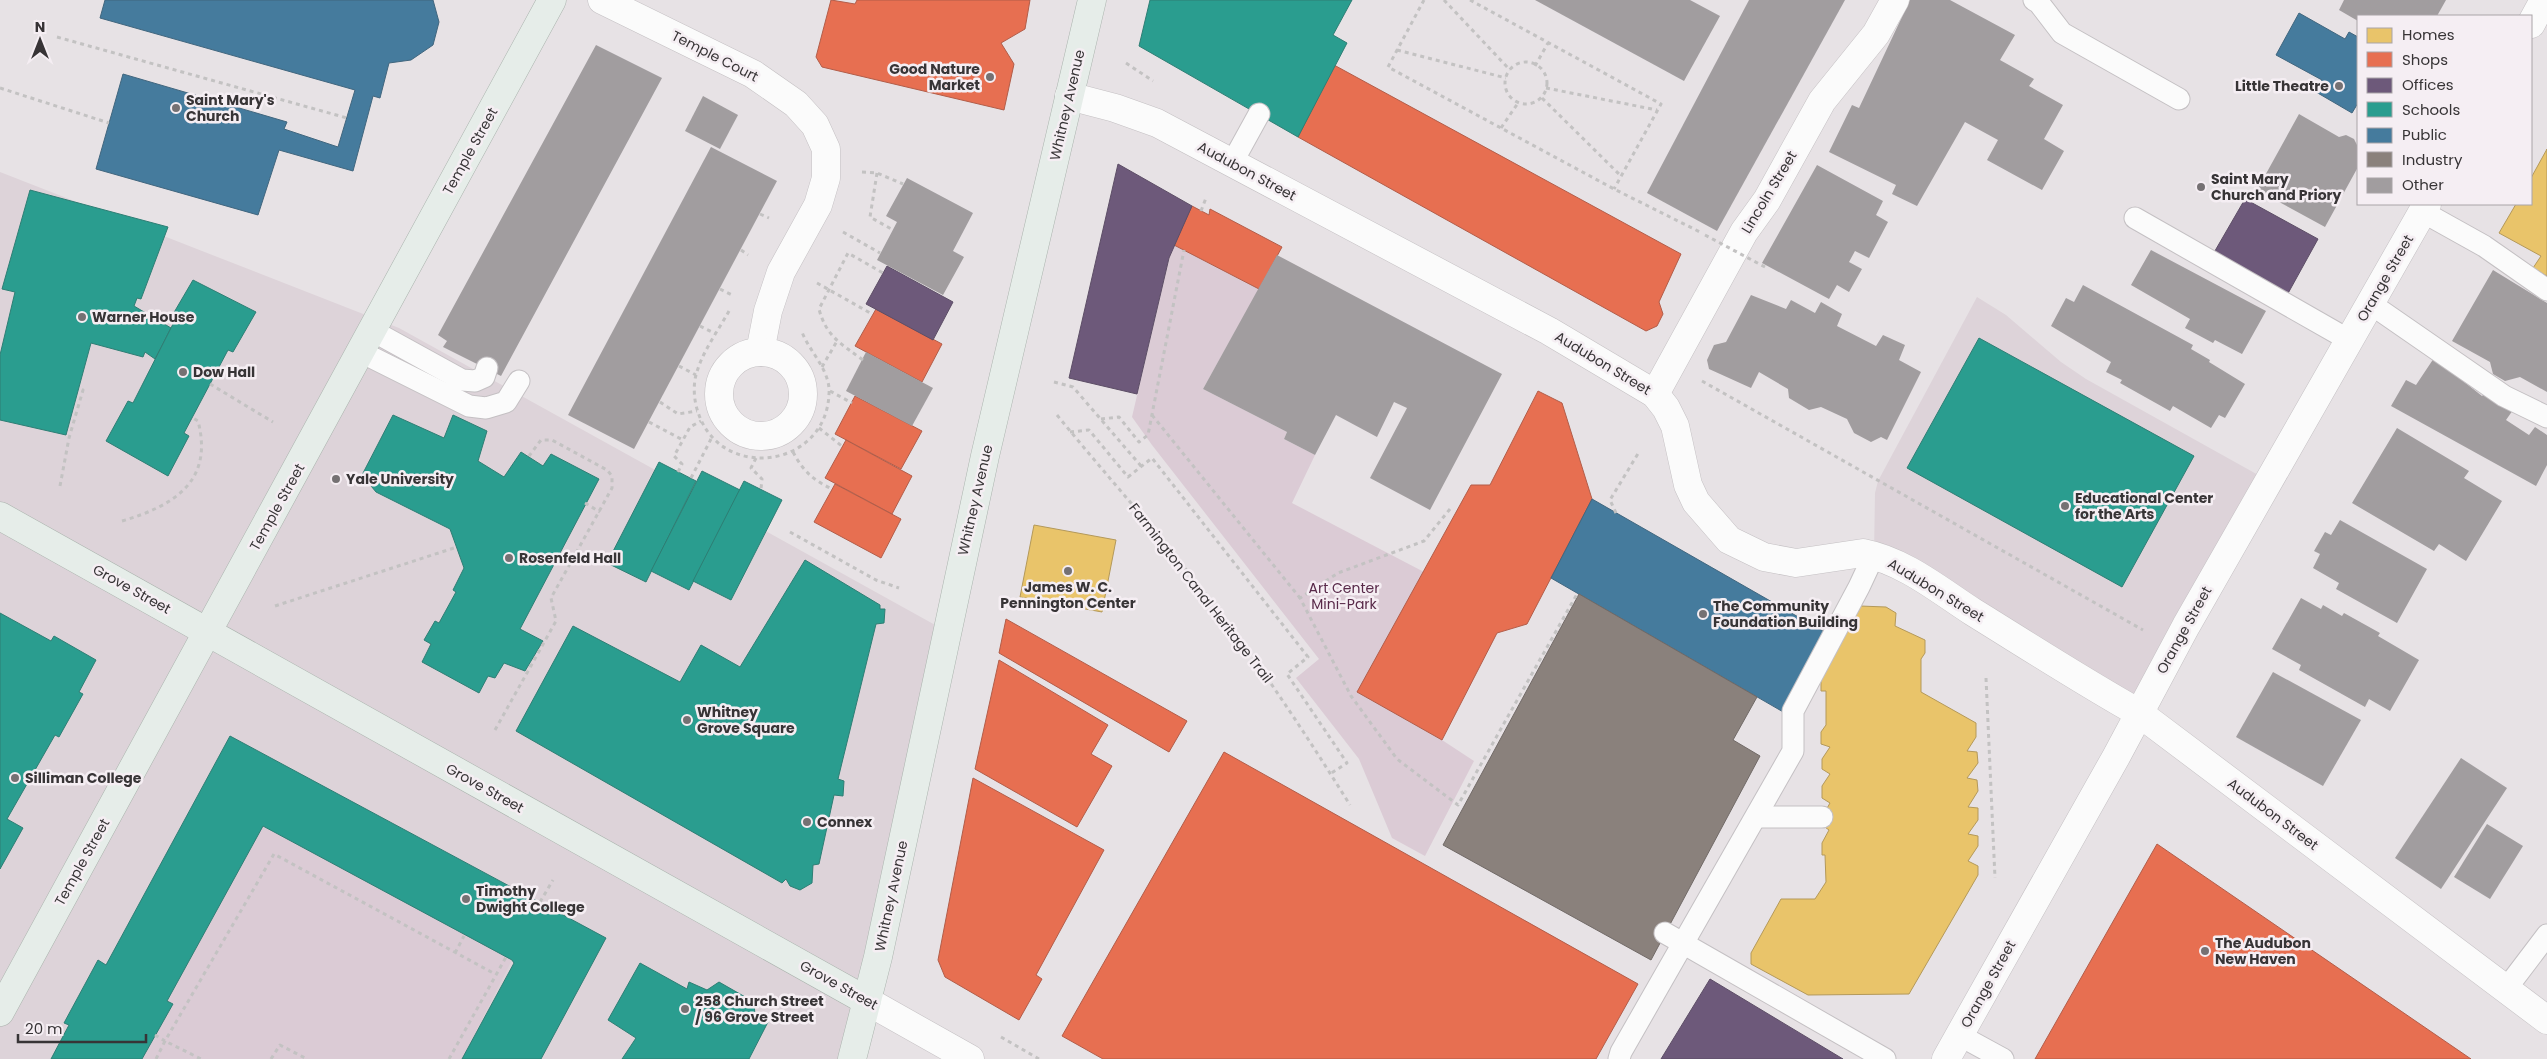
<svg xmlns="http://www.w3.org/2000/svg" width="2547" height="1059" viewBox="0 0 2547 1059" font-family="Poppins,sans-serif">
  <rect width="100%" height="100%" fill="#e7e2e5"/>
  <!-- built -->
  <g fill="#ddd3d9">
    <path d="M0,172L399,328L946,631L852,1059H0Z"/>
    <path d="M1977,297L2006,315L2061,362L2086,379L2269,481L2139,713L1874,555L1875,493L1878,481Z"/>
  </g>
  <!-- green -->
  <g fill="#dbcbd5">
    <path d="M1174,245L1259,289L1203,389L1287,432L1284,439L1315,455L1292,503L1424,572L1358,692L1442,740L1474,761L1425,856L1392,838L1359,759L1296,678L1319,659L1152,445L1132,417L1169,258Z"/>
    <path d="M263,826L512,960L462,1059H142L173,1004L167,1001Z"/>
  </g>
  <!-- homes -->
  <g fill="#e9c46a" stroke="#b4995a">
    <path d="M2547,149V276L2533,268L2541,256L2499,233L2516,204H2531V178Z"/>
    <path d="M1034,525L1116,540L1102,612L1020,597Z"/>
    <path d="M1860,606L1886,607L1896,613L1895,626L1925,640V653L1921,659V692L1976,723V737L1967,751L1977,752L1978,763L1967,778L1977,780L1978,791L1968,807L1978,808V820L1968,834L1978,836V846L1968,861L1978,866V875L1909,994L1808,995L1751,964V953L1781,899H1815L1826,882L1825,855H1822V843L1829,830L1822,825V817L1830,803L1822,798V786L1830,774L1822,769V759L1830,747L1821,744V732L1826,725V691H1821V677Z"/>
  </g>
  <!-- shops -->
  <g fill="#e76f51" stroke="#b25d49">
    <path d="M831,0L855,4L857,0H1030L1025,29L1001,43L1014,64L1004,110L822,67L816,57Z"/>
    <path d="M1334,65L1681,254L1659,302L1663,314L1657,326L1646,331L1298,137Z"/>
    <path d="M1192,206L1209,215L1210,209L1282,247L1259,289L1174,245Z"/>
    <path d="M876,309L942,344L922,382L855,346Z"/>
    <path d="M1538,391L1562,403L1592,499L1527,624L1497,633L1442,740L1357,692L1471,485H1490Z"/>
    <path d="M855,396L922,431L901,469L835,434Z"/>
    <path d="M846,440L912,476L892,514L825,478Z"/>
    <path d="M835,484L901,519L881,558L814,522Z"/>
    <path d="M1006,619L1187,721L1169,752L999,653Z"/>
    <path d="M999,660L1108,725L1091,754L1112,766L1077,827L975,769Z"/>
    <path d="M1224,752L1638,984L1596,1059H1103L1062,1036Z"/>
    <path d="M973,778L1104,850L1036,975L1042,979L1019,1020L945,977L938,960Z"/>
    <path d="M2157,844L2471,1059H2035Z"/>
  </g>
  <!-- offices -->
  <g fill="#6d597a" stroke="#5d4e66">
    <path d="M1118,164L1192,206L1169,258L1137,394L1069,378Z"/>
    <path d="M2245,199L2318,239L2286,297L2212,256Z"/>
    <path d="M887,266L953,302L933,340L866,304Z"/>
    <path d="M1710,979L1843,1059H1661Z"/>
  </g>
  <!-- schools -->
  <g fill="#2a9d8f" stroke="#2e7e74">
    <path d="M1150,0H1352L1333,35L1347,43L1298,137L1139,46Z"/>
    <path d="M30,190L168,227L141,299L137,298L134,306L171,328L155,359L145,352L143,357L91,343L66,435L0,420V355L15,292L2,289Z"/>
    <path d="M193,280L256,312L233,352L228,350L184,433L189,436L168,476L106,441L128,401L133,403L173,324L169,321Z"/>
    <path d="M1979,338L2194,456L2122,587L1907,468Z"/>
    <path d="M393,415L444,438L453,415L487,431L478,461L504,477L521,452L543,466L551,454L599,479L520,629L543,641L525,671L504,663L495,678L488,676L479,693L422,662L431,644L424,640L435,621L439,623L456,592L453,590L464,568L450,529L376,492L362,475Z"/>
    <path d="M659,462L696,481L646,582L607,563Z"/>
    <path d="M702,471L740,490L689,590L651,571Z"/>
    <path d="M744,481L782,500L731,600L693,581Z"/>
    <path d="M805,560L880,605V609H885L884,623L876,624L838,779L844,781L843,796L834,795L819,864L813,865L812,883L800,890L790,886L786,879L782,883L516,731L573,626L680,682L701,645L740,667Z"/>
    <path d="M0,613L51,641L54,636L96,660L79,692L83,694L59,737L55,735L7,819L23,828L0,869Z"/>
    <path d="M230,736L606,938L541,1059H462L514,963L512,960L263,826L167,1001L173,1004L142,1059H51L69,1025L64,1023L98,960L106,965Z"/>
    <path d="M640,963L687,989L689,982L707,990L719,982L754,1002L755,1016L768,1022L749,1059H622L636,1038L608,1020Z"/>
  </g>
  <!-- public -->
  <g fill="#457b9d" stroke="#41667e">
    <path d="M105,0H433L439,22L433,45L411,60L389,63L380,98L373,96L353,171L279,150L258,215L96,169L123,74L287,122L284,129L338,147L355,90L100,18Z"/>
    <path d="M2299,13L2345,39L2349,32L2358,37V103L2352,113L2316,92L2322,80L2276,55Z"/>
    <path d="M1592,499L1828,634L1785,713L1551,578Z"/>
  </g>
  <!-- industry -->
  <path fill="#8a817c" stroke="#716a67" d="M1579,594L1757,697L1733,740L1760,756L1651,960L1443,845Z"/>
  <!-- building -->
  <g fill="#a19d9f">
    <path d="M1535,0H1690L1720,16L1684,81Z"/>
    <path d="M1749,0H1845L1717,231L1647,193Z"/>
    <path d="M1910,0H1950L2015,35L2000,60L2034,79L2029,86L2063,105L2044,139L2064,151L2042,190L1987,160L1998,140L1965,122L1917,206L1892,194L1896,185L1829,152L1852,105L1859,108Z"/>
    <path d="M2344,0H2446L2437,16H2358V21L2339,10Z"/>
    <path d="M596,45L662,78L501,376L443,347L447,341L438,335Z"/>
    <path d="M703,96L738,115L720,149L685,131Z"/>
    <path d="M2299,114L2339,137L2346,135L2354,139L2358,147V167L2325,227L2257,190Z"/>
    <path d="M711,147L777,181L634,449L568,415Z"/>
    <path d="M1817,165L1883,201L1876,215L1888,222L1869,258L1855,251L1849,262L1862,269L1849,292L1837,285L1829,299L1762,263Z"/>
    <path d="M907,178L973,213L953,251L964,257L943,295L877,260L897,222L886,216Z"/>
    <path d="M2151,250L2266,311L2242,354L2215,340L2213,343L2185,328L2190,319L2131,285Z"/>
    <path d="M1277,255L1502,374L1430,510L1370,478L1407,408L1394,402L1377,437L1336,415L1315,455L1284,439L1287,432L1203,389Z"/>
    <path d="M2493,270L2547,303V392L2520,377L2505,381L2493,374L2490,362L2452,341Z"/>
    <path d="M2083,285L2193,345L2191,349L2210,360L2209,362L2245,384L2225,418L2219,415L2211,428L2173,406L2170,411L2120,383L2122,380L2106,372L2111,362L2051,326L2066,298L2074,302Z"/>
    <path d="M1751,295L1786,309L1791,300L1815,313L1821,302L1842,314L1837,326L1876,346L1883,335L1905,345L1899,360L1921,372L1887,440L1881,437L1871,442L1854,433L1847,419L1821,407L1809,410L1789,398L1788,389L1759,372L1751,388L1709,369L1707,360L1714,345L1726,342Z"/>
    <path d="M866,352L933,388L912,426L846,391Z"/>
    <path d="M2434,358L2482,396L2487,391L2513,410L2506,420L2529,435L2535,427L2547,435V465L2536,486L2391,406L2406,380L2416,385Z"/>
    <path d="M2397,428L2469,471L2464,478L2502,501L2466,561L2439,544L2434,551L2352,503Z"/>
    <path d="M2340,520L2427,569L2397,623L2336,589L2339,583L2313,568L2320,554L2314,551L2325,532L2331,535Z"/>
    <path d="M2301,598L2321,609L2323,605L2342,616L2344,613L2380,633L2378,636L2419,660L2390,711L2369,699L2365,707L2299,670L2301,665L2272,649Z"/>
    <path d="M2273,672L2361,720L2323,786L2236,737Z"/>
    <path d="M2461,758L2507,788L2441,889L2395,858Z"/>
    <path d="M2487,824L2523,846L2490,899L2454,877Z"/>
  </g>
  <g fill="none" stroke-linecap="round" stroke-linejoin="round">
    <!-- service casing -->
    <g stroke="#c4c0c3" stroke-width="23">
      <g id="service">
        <path d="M2034,0L2039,3L2062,33L2179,99"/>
        <path d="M1232,163L1259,114"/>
        <path d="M2423,212L2484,246L2547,290"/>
        <path d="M2135,218L2349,340"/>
        <path d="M2371,304L2504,396L2547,417"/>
        <path d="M373,331L462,380L475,381L484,377L487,368"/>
        <path d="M361,352L469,406L486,408L506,402L519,381"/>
        <path d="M1756,817H1822"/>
        <path d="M1665,933L1885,1059"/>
        <path d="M2506,989L2547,935"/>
        <path d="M1959,1035L2003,1059"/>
        <path d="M1619,1059L1621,1052L1793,751V711L1859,587L1874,555"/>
      </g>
    </g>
    <!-- pedestrian casing -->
    <g stroke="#c4c0c3" stroke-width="29">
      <path id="pedestrian" d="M1655,394L1744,232L1767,200L1822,101L1876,34L1895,0"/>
    </g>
    <!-- minor casing -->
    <g stroke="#c4c0c3" stroke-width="29">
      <g id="minor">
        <path d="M602,0L753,74L796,104L815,125L826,149V178L818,205L781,272L768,311L760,352"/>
        <path d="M1069,96L1115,108L1157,123L1549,331L1655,394L1666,408L1675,426L1688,485L1696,502L1729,540L1764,557L1796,563L1863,553C1904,561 1939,590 1973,612C2028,646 2082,681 2139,713L2547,1020"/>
        <circle cx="761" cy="394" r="42"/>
      </g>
    </g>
    <!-- tertiary casing -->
    <g stroke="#c4c0c3" stroke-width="29">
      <path id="tertiary" d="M867,1001L970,1059"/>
    </g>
    <!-- secondary casing -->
    <g stroke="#c4c0c3" stroke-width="29">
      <g id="secondary">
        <path d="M2531,24L2544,0"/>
        <path d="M1946,1059L2116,757L2186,626L2427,204"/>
      </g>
    </g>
    <!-- primary casing -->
    <g stroke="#aab3ad" stroke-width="29">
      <g id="primary">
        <path d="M0,516L867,1001"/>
        <path d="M0,1012L552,0"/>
        <path d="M852,1059L878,957L985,456L1092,0"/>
      </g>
    </g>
    <!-- path -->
    <g stroke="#c3c2c2" stroke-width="3" stroke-dasharray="4 4" stroke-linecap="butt">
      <path d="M1424,0L1388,67L1614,189L1702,233"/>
      <path d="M1444,0L1510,70"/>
      <path d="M1470,0L1661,104L1614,189"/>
      <path d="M57,37L347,118"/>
      <path d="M1397,50L1506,78"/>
      <circle cx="1526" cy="83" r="21"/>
      <path d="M1126,63L1153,81"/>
      <path d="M1535,66L1548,43"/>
      <path d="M0,88L109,123"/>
      <path d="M1546,88L1657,110"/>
      <path d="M1542,98L1621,176"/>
      <path d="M1501,128L1518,103"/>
      <path d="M862,172L877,173L903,184"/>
      <path d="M877,173L870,217L893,230"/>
      <path d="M1201,211L1206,198"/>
      <path d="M760,214L769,218"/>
      <path d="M843,232L880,253"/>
      <path d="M741,250L748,255"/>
      <path d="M817,283L872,314"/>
      <path d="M720,289L734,296"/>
      <path d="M729,311C718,331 702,352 696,375C693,386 694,401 698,412C720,482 826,469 829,394C831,371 809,351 802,332"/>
      <path d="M700,326L716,334"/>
      <path d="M863,360C841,344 826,336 819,309L848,253L883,273"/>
      <path d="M679,366L696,375"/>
      <path d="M822,367L837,341"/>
      <path d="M1702,381L2143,630"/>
      <path d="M1054,382L1073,387L1141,466"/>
      <path d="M210,384L273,422"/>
      <path d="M830,391L852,403"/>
      <path d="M660,402L678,414L697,411"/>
      <path d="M1057,415C1109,479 1164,539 1214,605C1263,669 1307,736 1350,805"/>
      <path d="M1152,415L1300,598"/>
      <path d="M1101,419L1119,417L1139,442L1148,435L1184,250"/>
      <path d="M649,422L683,440L690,427L701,421"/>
      <path d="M819,428L843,447"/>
      <path d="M1070,432L1089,430L1128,477L1152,458L1308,657L1287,674L1347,763L1330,774"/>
      <path d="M793,452C803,471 813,480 832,489"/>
      <path d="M756,458L751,468L762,479L761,489"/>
      <path d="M678,472L682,464L674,456L683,440"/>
      <path d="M691,478L711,439"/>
      <path d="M60,486L69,438L83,390L79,389"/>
      <path d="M585,503L600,512"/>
      <path d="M1450,509L1424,541L1338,573L1300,598L1351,696L1397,759L1458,805L1577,594"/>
      <path d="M1616,513L1610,500L1639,452"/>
      <path d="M122,521C173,506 214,482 198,421L193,418"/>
      <path d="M790,532L876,580L899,588"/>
      <path d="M275,606L457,547"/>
      <path d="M1986,678L1995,878"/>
      <path d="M495,730L556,621L551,598L612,488V476L607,470L552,440H541L529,456"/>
      <path d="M540,902L553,880"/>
      <path d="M455,953L464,936"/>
      <path d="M155,1035L165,1041L274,854L495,974"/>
      <path d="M1001,1037L1039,1059"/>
      <path d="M156,1059L165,1041L201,1059"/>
      <path d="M271,1059L280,1045L307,1059"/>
      <path d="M449,1059L506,957"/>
    </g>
    <!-- service -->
    <use href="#service" stroke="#fbfbfb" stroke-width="21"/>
    <!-- pedestrian -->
    <use href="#pedestrian" stroke="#fbfbfb" stroke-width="28"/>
    <!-- minor -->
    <use href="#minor" stroke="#fbfbfb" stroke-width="28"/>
    <!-- tertiary -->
    <use href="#tertiary" stroke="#fbfbfb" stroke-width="28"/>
    <!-- secondary -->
    <use href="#secondary" stroke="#fbfbfb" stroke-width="28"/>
    <!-- primary -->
    <use href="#primary" stroke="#e6ede9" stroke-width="28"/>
    <!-- path-bridge -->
    <path stroke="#c3c2c2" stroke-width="3" stroke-dasharray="4 4" stroke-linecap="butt" d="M1705,235L1765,267"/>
  </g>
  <!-- markers -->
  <g fill="#757173" stroke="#f5eef3" stroke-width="2">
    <circle cx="990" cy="77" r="5"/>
    <circle cx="2339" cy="86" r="5"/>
    <circle cx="176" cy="108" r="5"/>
    <circle cx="2201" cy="187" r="5"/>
    <circle cx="82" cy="317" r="5"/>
    <circle cx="183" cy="372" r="5"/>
    <circle cx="336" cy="479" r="5"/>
    <circle cx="2065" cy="506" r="5"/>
    <circle cx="509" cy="558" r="5"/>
    <circle cx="1068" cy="571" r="5"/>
    <circle cx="1703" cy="614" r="5"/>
    <circle cx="687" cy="720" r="5"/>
    <circle cx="15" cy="778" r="5"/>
    <circle cx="807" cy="822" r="5"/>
    <circle cx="466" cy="899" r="5"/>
    <circle cx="2205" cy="951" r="5"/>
    <circle cx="685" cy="1009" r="5"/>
  </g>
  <g text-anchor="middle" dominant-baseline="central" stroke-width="5" stroke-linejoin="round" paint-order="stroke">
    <!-- street labels -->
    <g font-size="14" fill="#373436" stroke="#f5eef3">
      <text transform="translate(715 56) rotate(27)">Temple Court</text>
      <text transform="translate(1067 105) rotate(-77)">Whitney Avenue</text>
      <text transform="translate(470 151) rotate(-61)">Temple Street</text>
      <text transform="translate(1247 171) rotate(28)">Audubon Street</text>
      <text transform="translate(1769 192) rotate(-59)">Lincoln Street</text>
      <text transform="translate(2385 278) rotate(-60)">Orange Street</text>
      <text transform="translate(1603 363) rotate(31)">Audubon Street</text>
      <text transform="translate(975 500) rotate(-77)">Whitney Avenue</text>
      <text transform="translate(277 507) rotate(-61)">Temple Street</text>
      <text transform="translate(132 589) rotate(29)">Grove Street</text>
      <text transform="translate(1936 590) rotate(31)">Audubon Street</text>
      <text transform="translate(1201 593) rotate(52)">Farmington Canal Heritage Trail</text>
      <text transform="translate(2184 630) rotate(-61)">Orange Street</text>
      <text transform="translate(485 788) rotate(29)">Grove Street</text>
      <text transform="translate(2273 814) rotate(37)">Audubon Street</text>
      <text transform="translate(82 862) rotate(-61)">Temple Street</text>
      <text transform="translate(891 896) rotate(-78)">Whitney Avenue</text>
      <text transform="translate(1988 984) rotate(-61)">Orange Street</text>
      <text transform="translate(839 985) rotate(29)">Grove Street</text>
    </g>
    <!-- poi labels -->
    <g font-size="14" font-weight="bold" fill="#373436" stroke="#f5eef3" text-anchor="start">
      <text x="980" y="69" text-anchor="end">Good Nature<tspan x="980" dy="16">Market</tspan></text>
      <text x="2329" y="86" text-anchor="end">Little Theatre</text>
      <text x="186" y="100">Saint Mary's<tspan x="186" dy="16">Church</tspan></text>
      <text x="2211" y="179">Saint Mary<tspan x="2211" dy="16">Church and Priory</tspan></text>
      <text x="92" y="317">Warner House</text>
      <text x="193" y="372">Dow Hall</text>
      <text x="346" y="479">Yale University</text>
      <text x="2075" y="498">Educational Center<tspan x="2075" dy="16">for the Arts</tspan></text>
      <text x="519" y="558">Rosenfeld Hall</text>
      <text x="1068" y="587" text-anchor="middle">James W. C.<tspan x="1068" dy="16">Pennington Center</tspan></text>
      <text x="1713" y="606">The Community<tspan x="1713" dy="16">Foundation Building</tspan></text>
      <text x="697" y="712">Whitney<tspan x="697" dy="16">Grove Square</tspan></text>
      <text x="25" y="778">Silliman College</text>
      <text x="817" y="822">Connex</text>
      <text x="476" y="891">Timothy<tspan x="476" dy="16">Dwight College</tspan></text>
      <text x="2215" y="943">The Audubon<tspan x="2215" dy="16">New Haven</tspan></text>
      <text x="695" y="1001">258 Church Street<tspan x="695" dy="16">/ 96 Grove Street</tspan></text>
    </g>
    <!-- park labels -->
    <g font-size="14" fill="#592a4a" stroke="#f5eef3">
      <text x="1344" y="588">Art Center<tspan x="1344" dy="16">Mini-Park</tspan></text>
    </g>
  </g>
  <!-- legend -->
  <rect x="2357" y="15" width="175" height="190" fill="#f5eef3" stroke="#a9a4a7"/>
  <rect x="2367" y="28" width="25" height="15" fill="#e9c46a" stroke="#a9a4a7"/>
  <text x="2402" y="40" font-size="15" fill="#373436">Homes</text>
  <rect x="2367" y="52" width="25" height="15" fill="#e76f51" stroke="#a9a4a7"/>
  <text x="2402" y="65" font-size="15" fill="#373436">Shops</text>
  <rect x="2367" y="78" width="25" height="15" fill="#6d597a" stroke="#a9a4a7"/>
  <text x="2402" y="90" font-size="15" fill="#373436">Offices</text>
  <rect x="2367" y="102" width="25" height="15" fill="#2a9d8f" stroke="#a9a4a7"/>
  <text x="2402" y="115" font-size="15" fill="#373436">Schools</text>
  <rect x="2367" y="128" width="25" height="15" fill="#457b9d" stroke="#a9a4a7"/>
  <text x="2402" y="140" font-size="15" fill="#373436">Public</text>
  <rect x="2367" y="152" width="25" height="15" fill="#8a817c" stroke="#a9a4a7"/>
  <text x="2402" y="165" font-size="15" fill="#373436">Industry</text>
  <rect x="2367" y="178" width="25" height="15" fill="#a19d9f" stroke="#a9a4a7"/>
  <text x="2402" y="190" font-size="15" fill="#373436">Other</text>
  <!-- north arrow -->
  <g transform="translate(40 40)" stroke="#f5eef3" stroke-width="4" paint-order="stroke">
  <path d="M0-4L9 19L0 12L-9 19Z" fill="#373436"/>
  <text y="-8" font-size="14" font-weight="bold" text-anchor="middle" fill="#373436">N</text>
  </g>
  <!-- scale -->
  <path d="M18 1034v8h128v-8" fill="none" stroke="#373436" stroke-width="2.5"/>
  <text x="25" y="1034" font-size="15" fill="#373436" stroke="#f5eef3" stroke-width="4" paint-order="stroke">20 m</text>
</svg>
